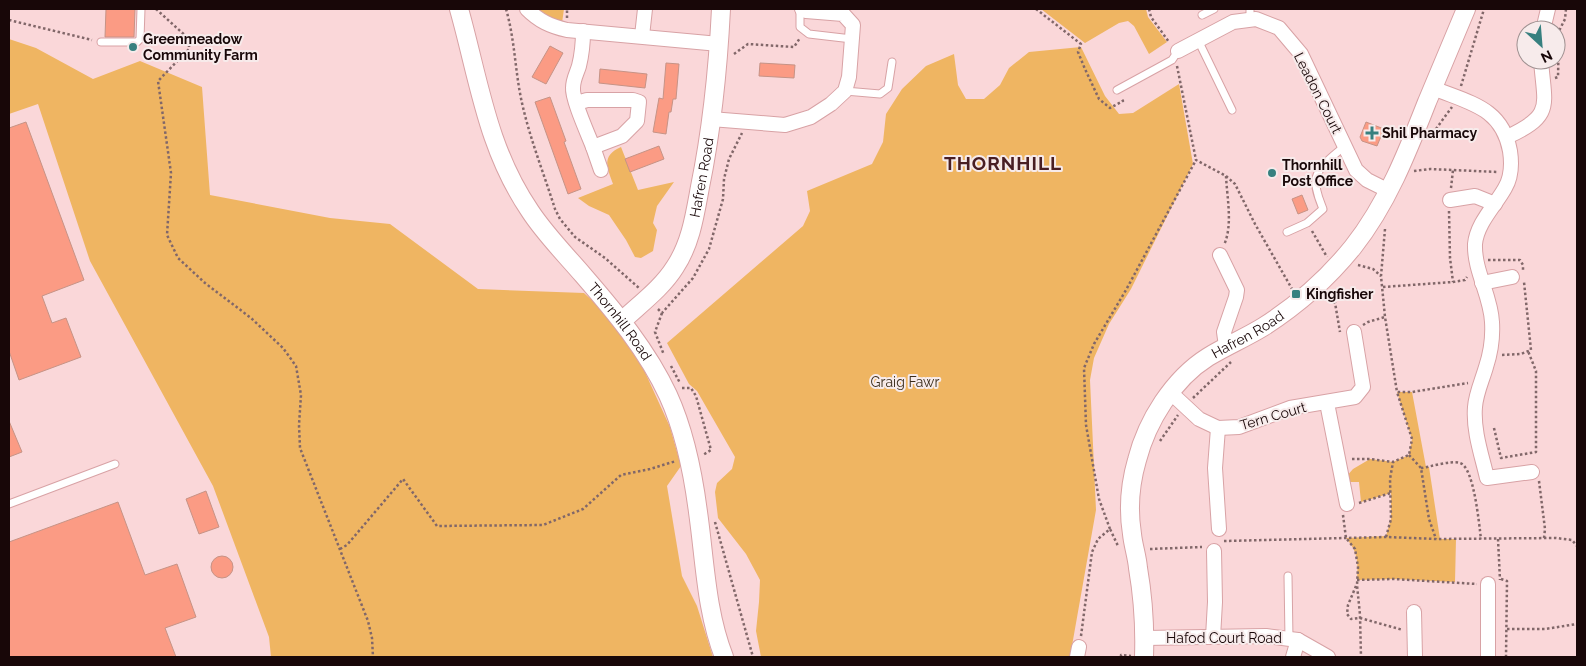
<svg xmlns="http://www.w3.org/2000/svg" width="1586" height="666" viewBox="0 0 1586 666" font-family="Raleway,sans-serif">
  <rect width="100%" height="100%" fill="#fad7d9"/>
  <!-- green -->
  <g fill="#efb562">
    <path d="M534,9H564L562,23Z"/>
    <path d="M1041,9H1146L1148,17L1167,42L1149,54L1134,26L1128,21L1119,23L1085,43Z"/>
    <path d="M9,39L36,48L93,79L140,61L202,87L210,195L330,218L390,224L478,289L584,293L608,315L644,370L670,427L681,466L667,486L682,576L697,606L713,657H271L269,637L213,486L90,261L38,104L9,114Z"/>
    <path d="M1081,47L1105,96L1119,114L1133,113L1179,84L1193,164L1131,289L1109,324L1094,358L1090,380L1096,510L1070,657H761L756,631L759,602L760,580L746,554L718,518L715,492L717,483L732,469L735,457L697,391L689,384L667,343L803,226L810,211L807,191L872,164L883,142L886,114L902,89L926,66L954,54L958,85L966,99H984L1000,85L1009,68L1029,52Z"/>
    <path d="M621,147L638,190L674,182L657,206L653,223L657,230L653,251L641,258L635,257L626,240L609,215L589,206L578,198L613,184C607,167 601,156 621,147Z"/>
    <path d="M1397,392H1412L1426,467H1429L1440,539H1456L1455,582L1394,579L1357,580C1358,561 1358,552 1346,538L1386,536L1391,519V493L1361,502L1359,482H1348L1346,477L1353,469L1370,459L1393,462L1409,455L1412,439Z"/>
  </g>
  <!-- building -->
  <g fill="#fb9b84" stroke="#c69386">
    <path d="M106,9H135L134,37H105Z"/>
    <path d="M550,46L563,53L546,84L532,77Z"/>
    <path d="M666,63L679,64L676,99H673L671,112H669L666,134L653,132L659,98L663,99Z"/>
    <path d="M760,63L795,65L794,78L759,76Z"/>
    <path d="M600,69L647,74L645,88L599,83Z"/>
    <path d="M550,97L566,141L564,142L581,189L568,194L535,102Z"/>
    <path d="M26,122L84,280L42,296L52,323L66,318L81,357L19,380L9,351V128Z"/>
    <path d="M1366,122L1384,129L1377,146L1362,141L1360,137Z"/>
    <path d="M659,146L664,159L630,172L625,159Z"/>
    <path d="M1302,195L1308,210L1298,214L1292,199Z"/>
    <path d="M9,421L22,452L9,457Z"/>
    <path d="M206,491L219,527L199,534L186,499Z"/>
    <path d="M118,502L145,575L177,564L196,617L165,628L176,657H9V542Z"/>
    <circle cx="222" cy="567" r="11"/>
  </g>
  <g fill="none" stroke-linecap="round" stroke-linejoin="round">
    <!-- service casing -->
    <g stroke="#d8a2a5" stroke-width="9">
      <g id="service">
        <path d="M800,9V27L809,34L852,39"/>
        <path d="M1250,9V20"/>
        <path d="M1202,15L1214,9"/>
        <path d="M1198,40L1232,110"/>
        <path d="M101,42H137L140,39L141,9"/>
        <path d="M1117,90L1172,60L1178,51"/>
        <path d="M845,91L880,94L888,88L892,62"/>
        <path d="M1287,232L1307,223L1323,209C1320,201 1314,188 1316,178C1319,166 1335,154 1345,146"/>
        <path d="M9,504L115,464"/>
        <path d="M1288,576L1289,639"/>
      </g>
    </g>
    <!-- minor casing -->
    <g stroke="#d8a2a5" stroke-width="16">
      <g id="minor">
        <path d="M527,9C539,21 550,26 567,30L719,44"/>
        <path d="M1543,30L1548,9"/>
        <path d="M642,36L645,9"/>
        <path d="M1178,51L1233,22L1256,19L1279,28L1301,54L1356,170L1367,180L1389,191"/>
        <path d="M1433,88C1469,103 1502,107 1510,151C1512,164 1512,176 1505,188C1495,206 1477,223 1475,244C1474,271 1491,296 1492,322C1493,338 1491,352 1486,367C1482,381 1476,393 1475,407C1473,431 1482,456 1487,478L1532,472"/>
        <path d="M577,103L587,100H633L639,102L637,121L622,136L593,147C588,134 572,99 573,88C573,79 577,73 579,66C582,54 583,43 583,31"/>
        <path d="M711,119L785,125L811,117L831,104L845,91L849,77L853,25L843,14L806,11L802,9"/>
        <path d="M1507,137C1555,115 1544,105 1541,60"/>
        <path d="M593,147L601,170"/>
        <path d="M1450,200L1475,196L1495,204"/>
        <path d="M1220,255L1237,290L1236,297L1224,332L1226,346"/>
        <path d="M1482,283L1512,277"/>
        <path d="M1171,393L1199,419L1218,428L1239,427L1290,408L1355,397L1363,387L1354,332"/>
        <path d="M1327,403L1347,504"/>
        <path d="M1218,428L1215,468L1219,529"/>
        <path d="M1414,612L1415,657"/>
        <path d="M1213,637L1215,602L1214,551"/>
        <path d="M1145,638L1266,636L1298,640L1328,657"/>
        <path d="M1077,657L1079,647"/>
        <path d="M1293,657L1298,640"/>
        <path d="M1488,657V584"/>
      </g>
    </g>
    <!-- tertiary casing -->
    <g stroke="#d8a2a5" stroke-width="20">
      <g id="tertiary">
        <path id="s1" d="M459,9C479,80 487,148 530,211C545,234 565,254 583,275C615,312 647,350 668,395C685,432 693,473 698,512C705,561 706,611 724,657"/>
        <path id="s2" d="M622,321C640,304 662,288 675,267C691,243 695,214 700,187C712,128 718,69 721,9"/>
        <path id="s3" d="M1144,657C1145,628 1143,597 1138,568C1137,556 1133,545 1132,534C1128,509 1130,484 1137,460C1147,421 1173,379 1208,357C1226,346 1245,338 1263,327C1296,306 1328,278 1353,247C1387,204 1407,153 1427,102C1440,71 1453,40 1466,9"/>
      </g>
    </g>
    <!-- path -->
    <g stroke="#816769" stroke-width="2.5" stroke-dasharray="2.5 2.5" stroke-linecap="butt">
      <path d="M156,9L189,39V49L158,81L171,173L167,235L178,258L205,283L251,318L283,348L296,366L301,395L299,425L300,448L368,621L372,638L373,657"/>
      <path d="M506,9C515,40 515,72 522,103C530,139 544,174 555,209L560,219L575,237L605,258L639,288"/>
      <path d="M1036,9L1081,44L1078,52L1085,69L1099,99L1110,108L1123,101L1121,98"/>
      <path d="M1149,9L1151,17L1169,42"/>
      <path d="M567,18V9"/>
      <path d="M9,20L92,40"/>
      <path d="M734,54L748,44L794,47L800,38"/>
      <path d="M1177,66L1196,160L1226,176C1227,198 1233,225 1224,245"/>
      <path d="M1555,78L1558,77L1559,31L1565,19L1566,9"/>
      <path d="M1461,86L1484,9"/>
      <path d="M1430,137L1452,107"/>
      <path d="M1414,171L1430,169L1498,172"/>
      <path d="M1226,176L1235,184L1255,224L1292,289"/>
      <path d="M1451,188L1453,170"/>
      <path d="M1449,211L1450,258L1453,282"/>
      <path d="M1385,229L1381,276L1385,317L1397,392H1412L1468,383"/>
      <path d="M1312,231L1327,257"/>
      <path d="M1488,260H1520L1523,265V272"/>
      <path d="M1358,265L1373,269L1381,276"/>
      <path d="M1383,287L1453,282L1465,280L1467,277"/>
      <path d="M1333,291L1340,332"/>
      <path d="M1324,297L1335,303"/>
      <path d="M658,309L662,313L693,278L709,249L723,199L724,179L729,159L742,133"/>
      <path d="M662,313L655,332L664,355"/>
      <path d="M1363,325L1368,322L1385,317"/>
      <path d="M1502,355L1521,354L1531,350L1524,282"/>
      <path d="M671,366L680,383"/>
      <path d="M682,388H691L696,396L711,450L703,455"/>
      <path d="M1193,398L1231,362"/>
      <path d="M1494,428L1501,458L1536,452V371L1528,351"/>
      <path d="M1160,441L1178,415"/>
      <path d="M1409,455L1421,468L1429,519L1436,539"/>
      <path d="M1352,459H1370L1393,462L1409,455L1412,439L1397,392"/>
      <path d="M1421,468C1430,467 1451,460 1460,463C1474,467 1479,524 1481,539"/>
      <path d="M1539,481L1545,529L1544,538"/>
      <path d="M1359,503L1391,493"/>
      <path d="M1343,515L1346,538L1355,549L1358,567L1357,585L1360,615L1361,657"/>
      <path d="M715,522L753,657"/>
      <path d="M1110,529L1099,499L1086,425L1084,368L1094,344L1126,290L1196,160"/>
      <path d="M1386,537L1391,519L1390,479L1393,462"/>
      <path d="M1498,539L1500,580"/>
      <path d="M1224,541L1386,537L1436,539L1556,538L1572,540L1577,546"/>
      <path d="M340,549L347,545L403,479L437,526L543,525L583,509L621,475L650,469L676,461"/>
      <path d="M1150,549L1202,547"/>
      <path d="M1501,579L1507,581L1506,657"/>
      <path d="M1357,580L1394,579L1477,584"/>
      <path d="M1356,586L1348,605L1347,614L1351,619L1360,618L1403,630"/>
      <path d="M1507,629H1545L1577,624"/>
      <path d="M1081,636L1092,552L1098,539L1110,529L1118,546"/>
      <path d="M1121,657V655L1131,656"/>
    </g>
    <!-- service -->
    <use href="#service" stroke="#fff" stroke-width="7"/>
    <!-- minor -->
    <use href="#minor" stroke="#fff" stroke-width="14"/>
    <!-- tertiary -->
    <use href="#tertiary" stroke="#fff" stroke-width="18"/>
  </g>
  <!-- markers -->
  <g fill="#37807f" stroke="#f7ebeb" stroke-width="2">
    <circle cx="133" cy="47" r="5"/>
    <path d="M1369.5 125.5h5v5h5v5h-5v5h-5v-5h-5v-5h5z"/>
    <circle cx="1272" cy="173" r="5"/>
    <rect x="1291" y="289" width="10" height="10" rx="2.5"/>
  </g>
  <g text-anchor="middle" dominant-baseline="central" stroke-width="4" stroke-linejoin="round" paint-order="stroke">
    <!-- poi labels -->
    <g font-size="14" font-weight="bold" fill="#180708" stroke="#f7ebeb" text-anchor="start">
      <text x="143" y="39">Greenmeadow<tspan x="143" dy="16">Community Farm</tspan></text>
      <text x="1382" y="133">Shil Pharmacy</text>
      <text x="1282" y="165">Thornhill<tspan x="1282" dy="16">Post Office</tspan></text>
      <text x="1306" y="294">Kingfisher</text>
    </g>
    <!-- street labels -->
    <g font-size="14" fill="#180708" stroke="#f7ebeb">
      <text transform="translate(1318 93) rotate(63)">Leadon Court</text>
      <text stroke="none"><textPath href="#s2" startOffset="170">Hafren Road</textPath></text>
      <text stroke="none"><textPath href="#s1" startOffset="358">Thornhill Road</textPath></text>
      <text stroke="none"><textPath href="#s3" startOffset="372">Hafren Road</textPath></text>
      <text transform="translate(1273 416) rotate(-16)">Tern Court</text>
      <text x="1224" y="638">Hafod Court Road</text>
    </g>
    <!-- park labels -->
    <g font-size="14" fill="#3a2c1a" stroke="#f7ebeb">
      <text x="905" y="382">Graig Fawr</text>
    </g>
    <!-- district labels -->
    <g font-size="19" font-weight="bold" letter-spacing="1" fill="#491e23" stroke="#f7ebeb">
      <text x="1003" y="163">THORNHILL</text>
    </g>
  </g>
  <!-- border -->
  <rect width="1586" height="666" fill="none" stroke="#180708" stroke-width="20"/>
  <!-- north arrow -->
  <g transform="translate(1541 45) rotate(154)"><circle r="24" fill="#f7ebeb" stroke="#9e9090"/>
  <path d="M0-4L9 19L0 12L-9 19Z" fill="#37807f"/>
  <text y="-8" font-size="14" font-weight="bold" text-anchor="middle" fill="#180708">N</text>
  </g>
</svg>
